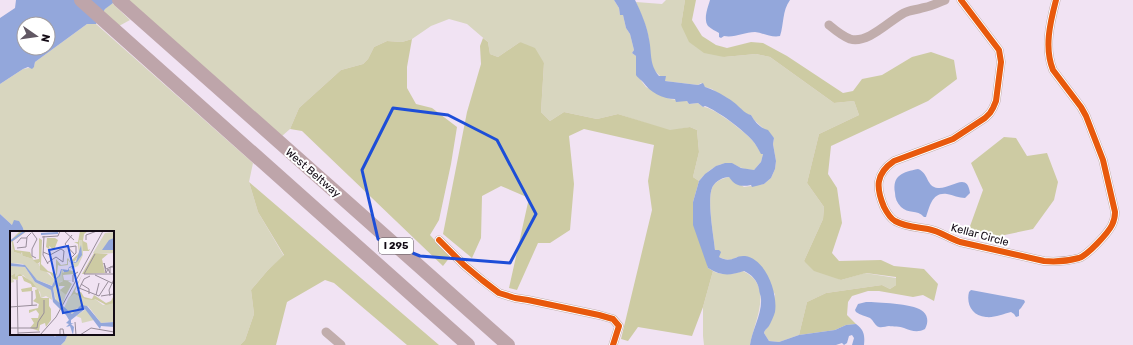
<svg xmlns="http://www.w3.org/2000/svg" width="1133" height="345" viewBox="0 0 1133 345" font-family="Rubik,sans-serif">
  <rect width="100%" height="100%" fill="#f1e3f3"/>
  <!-- green -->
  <g fill="#d8d6bf">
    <path d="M128,0H614L619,8L620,15H623L626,28L630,34L634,50L632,53L636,56L637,64V75L646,87L670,99L687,101L689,104L698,103L703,107C712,106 745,132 752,140C756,144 758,149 761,153L763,154L761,162L760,163L754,170C749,170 744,169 739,167C736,166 734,164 731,163C718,162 706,172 699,181L693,177L699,152L697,130L690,127L670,131L618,114L597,119L564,112L550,121L541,112L544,63L520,42L498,57L490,54L488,42L467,24L449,19L431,26L412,39L402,42L387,41L374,47L368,59L363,64L341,70L299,108L290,129L282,136Z"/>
    <path d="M666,0H685L681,25L724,57L756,54L770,57L834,103L854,101L859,115L819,134L807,183L824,207L823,219L804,261L841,280L865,273L896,278V285L890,289L882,285L826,293L807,302L799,335L779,342L769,341L764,333L765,330L769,326L775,294L737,257C730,261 726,260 719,257V250H715C714,237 706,197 713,186C716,181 723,178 729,177L744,187L764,184L771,178L775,169L776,161L773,144L774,138L754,120L751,115L745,114L740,108L712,89L705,87L701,83L698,85L665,81L653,69L650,55L649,40L646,27L636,2L662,4Z"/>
    <path d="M112,3L130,20L119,26L103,12L105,9Z"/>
    <path d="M87,24H96L253,163L249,182L258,212L284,256L268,270L251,290L254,314L245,340L240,345H61L65,341L67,336L65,334H113V232H24L23,228L12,225L0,214V84L23,69L34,67L35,62Z"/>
    <path d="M713,271C722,276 734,274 743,271C775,286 754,321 750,345H704L703,336V307Z"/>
  </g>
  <!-- forest -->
  <g fill="#cdcba3">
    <path d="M685,0H696L692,20L702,36L716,45L727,48L751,42L763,43L787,56L843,93L853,91L862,79L882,75L912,57L931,52L954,60L957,79L928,101L831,146L828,174L837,188L842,223L832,253L839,261L881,260L894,266L924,269L938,284L934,301L923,295L913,297L879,291H868L852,296L848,302L847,315L856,324L846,325L835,330L799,335L807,302L826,293L882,285L890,289L896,285V277L866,273L841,280L814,271L804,261L823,219L824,207L807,183L819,134L859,115L854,101L834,103L770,57L756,54L724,57L704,53L689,42L681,25Z"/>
    <path d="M483,38L488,42L490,54L498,57L520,42L535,48L544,63L541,112L550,121L564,112L597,119L618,114L670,130L690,127L697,130L699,152L693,177L699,181L693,202L708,268L713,271L703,307L692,336L638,327L628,341L621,339L652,210L648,181L654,145L584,129L569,136L574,184L570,230L550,243H538L517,290L509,288L529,198L501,186L482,196L481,238L472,258L443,234L467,112L481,64L480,46Z"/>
    <path d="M412,39L407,67V88L416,104L432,108L457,127L451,164L439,220L430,235L450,257L443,266L302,131L290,129L299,108L341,70L363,64L368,59L374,47L387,41L402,42Z"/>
    <path d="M1004,137L1016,138L1027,156L1047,153L1058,182L1054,200L1033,229L995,237L969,229L983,190L971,163Z"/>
    <path d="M249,182L439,345H407L334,283L325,280L287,302L276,345H240L245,340L254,314L251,290L268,270L284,255L258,212Z"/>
  </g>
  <!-- water -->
  <g fill="#93a7db" fill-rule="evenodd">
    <path d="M16,0H117L105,9L96,24H87L35,62L34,67L32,69L28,67L23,69L0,84V18L15,8ZM24,24H48V48H24Z"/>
    <path d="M614,0H635C641,12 647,26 649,39C652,53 649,64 659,76H666L665,81L698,85L703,83L705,87C713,89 733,100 738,106C743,110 744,113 751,115C755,122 760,128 768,130L774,138L773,144L776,161L775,169L771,178L764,184L752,187L751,185C741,187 735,186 729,177C723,177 716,181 713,186C706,197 714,237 715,250H719L721,252L719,257C732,264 734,255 745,256C766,259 778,293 775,312C774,316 771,322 769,326C767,329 765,329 764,333L769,341L779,342L799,335L835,330L846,325L856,324C864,330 865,335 864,345H852L854,338L852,335L849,336L847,343L844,345L842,343L836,345H750C752,330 762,314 761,299C761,296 759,292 759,289C757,280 752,275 744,271C728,276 722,276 708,268L693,225V202L699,181L705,174L716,166L725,163H732L741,168L754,170L760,163L761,162L763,154H761C758,149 756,144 752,140C742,129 718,111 705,106L703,107L698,103L689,104L687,101L676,102L675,99C662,99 650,92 643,82C641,80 637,77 636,75C636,72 636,60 636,56L632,53L634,50L630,34L626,28L623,15H620L619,8Z"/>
    <path d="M710,0H790C782,11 784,24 780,36C772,38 763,33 755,32C744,32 735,38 724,36L721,38L719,37V33C716,31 711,29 708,26C703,19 708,7 710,0Z"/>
    <path d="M918,169C929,173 926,187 938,188C952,189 967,171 970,193L965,198C959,198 953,195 947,194C932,192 930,206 926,217H924C917,209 908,214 901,207C897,203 895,198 895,193C892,175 903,172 918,169Z"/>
    <path d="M0,214L12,225L14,220L19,221L23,228L24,232H11V334H53L55,337L57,334H65L67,336L65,341L61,345H0Z"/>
    <path d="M971,290L1019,299L1024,300L1025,302L1021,308L1019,310V316L1016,317L1014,314L1011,312C1003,314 994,318 986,317C972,316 966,304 969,292Z"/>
    <path d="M866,302C877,302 913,304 921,310C928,314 929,322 925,329C918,333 911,331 904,328C900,326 893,327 889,326C886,326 882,328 879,327C875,326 874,321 870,318C866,316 860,315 856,312L855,310L858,304Z"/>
  </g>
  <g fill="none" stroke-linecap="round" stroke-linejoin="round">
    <!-- minor -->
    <g stroke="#c1adac" stroke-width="9">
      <path d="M961,0L999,50L1001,62L996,101L993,108L990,113L985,118L953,139L894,161C875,174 876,188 884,207C887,213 890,218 895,221C906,227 917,227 928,229C939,231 949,238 960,242L1044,261C1055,262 1068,261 1079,258C1088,255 1108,233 1112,225C1114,221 1115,217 1115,212L1103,160L1086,116L1081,107L1053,70C1044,48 1050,23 1056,0"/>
      <path d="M829,25C835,30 842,36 850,39C868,44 889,21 904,13C910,10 916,10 922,8C930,7 938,3 945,0"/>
      <path d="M439,240L464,265L482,280L499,293L515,298L528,300L599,315L613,319L619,326L613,345"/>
      <path d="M326,332L341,345"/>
    </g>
    <!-- highway -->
    <g stroke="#bea5aa" stroke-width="14">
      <path d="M81,0L468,345"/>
      <path d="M119,0L508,345"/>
    </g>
    <!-- cycleway casing -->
    <g stroke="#fff" stroke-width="8">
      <g id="cycleway">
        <path d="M961,0L999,50L1001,62L996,101L993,108L990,113L985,118L953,139L894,161C875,174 876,188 884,207C887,213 890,218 895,221C906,227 917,227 928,229C939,231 949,238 960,242L1044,261C1055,262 1068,261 1079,258C1088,255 1108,233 1112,225C1114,221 1115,217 1115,212L1103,160L1086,116L1081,107L1053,70C1044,48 1050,23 1056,0"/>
        <path d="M439,240L464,265L482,280L499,293L515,298L528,300L599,315L613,319L619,326L613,345"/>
      </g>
    </g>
    <!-- cycleway -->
    <use href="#cycleway" stroke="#e8590c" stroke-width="6"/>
  </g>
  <!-- marked area -->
  <path fill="none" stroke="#1d4ed8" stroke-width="3" stroke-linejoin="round" d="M393,108L448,115L497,140L536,214L510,263L420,256L378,239L362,170Z"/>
  <g text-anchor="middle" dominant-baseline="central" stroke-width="4" stroke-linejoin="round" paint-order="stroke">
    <!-- shield labels -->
    <rect fill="#fff" stroke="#5a545b" stroke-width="1" x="379" y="238" width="34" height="16" rx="3"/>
    <g font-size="10" font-weight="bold" fill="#130b15">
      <text x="396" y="246">I 295</text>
    </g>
    <!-- street labels -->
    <g font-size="11" fill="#130b15" stroke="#fff">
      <text transform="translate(313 173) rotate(41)">West Beltway</text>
      <text transform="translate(980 235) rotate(15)">Kellar Circle</text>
    </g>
  </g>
  <!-- overview -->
  <g transform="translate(10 231)">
    <rect width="104" height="104" fill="#f1e3f3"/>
    <path d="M104,1V22H83L95,2ZM69,9H72L73,14V24L68,35L59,39L64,35L61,31H67L66,28L68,29L70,27L67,28L71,22ZM2,10L4,21L11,23L13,21V25L23,28L27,33L31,32L29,34L44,48L43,55L27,49L13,33L0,32ZM0,35L15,36L25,51L41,59L42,69L36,65L31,67L30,61L13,44L5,46V42L2,44L4,51L0,52ZM53,38V50L50,51L49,57L56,64L52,75L46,70L43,57L45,49ZM64,63L75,68H85L93,74L104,71V91L91,92L78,75L67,77L63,83L59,82L54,77L59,66ZM76,78L84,89L72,92L71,87L66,85Z" fill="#d8d6bf"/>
    <path d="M10,0L12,2L17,0L3,10L5,19L20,21L23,28L13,25L12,21L11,23L4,21L1,9ZM70,0H78L74,3L73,10L77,12L78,19L80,18L79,20H73L72,9H69L70,22L65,30H61L69,22L68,13L64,11H68ZM29,7L32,9L31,33L38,40L46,43V28L51,34L57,33V28L58,27L62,34L58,29V34L50,35L48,34L47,43L44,48L40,42L30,39V31L27,33L23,29L29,28ZM37,7H45L48,9L44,19L39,15L40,19L36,16ZM84,22L104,23H98L92,28L95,42L72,43ZM59,39L63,40L64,43L53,44L54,49L63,50H58L62,53L56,64L50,59L55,55H49V52L53,50L52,42ZM5,42V46L10,43L22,51L26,56H22V60L12,61L11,58L22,56L21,53L14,50L12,45H8V49L3,48L1,45ZM72,44L65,60L66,62L71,61L74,66L82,68L84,64L96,72L101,70L104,64V72L96,74L85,68L83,69L75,68L64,63L60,66ZM28,58L31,67H39V75L41,78V89L36,96L35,92L30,94L29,100L20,97L24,92L21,87H28L29,83L26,79L19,82V79L28,77L29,73L23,70L26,67L25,59Z" fill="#cdcba3"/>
    <path d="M104,7V19H92L99,9ZM71,14L72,24L67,31L65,32L62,31L63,36L59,37V40L57,41H54L52,38L50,45L45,49L46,53L43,57L45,68L62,83L71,74L77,75L91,92L104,91V96L91,95L90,98L75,78L61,89V92H64L61,93L64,96L63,104L60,95L56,96L59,93L56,92L59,89L56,84L43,71L41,59L25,51L15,36L0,35V32L15,34L27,49L42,55L45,48L49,45L51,38L58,39L59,36L62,35L61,30L66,31Z" fill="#93a7db"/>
    <path fill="none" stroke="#93a7db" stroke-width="2" d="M31,3L48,2M1,10L15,0"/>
    <path fill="none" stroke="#988d9a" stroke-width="1" d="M21,0L27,8L22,18V25L26,27M54,0L64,9M62,4L55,13L65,24M34,5L33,24L38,33M32,6L48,5L50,0M76,9V4L87,0M7,12L11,7H17M59,16L66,15V22L61,27M7,17L16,16L17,6L21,2M33,21L40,24L51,18L54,20L53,31L46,26L37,32M85,23L74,43H104M103,35L96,38L94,32L96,42L98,38L100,42V36H103M85,44L104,53M7,49L8,104M63,51V44L68,41M71,53L79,58V63M69,57L89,65L98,51M68,60L74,48L80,45M86,64L89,52M91,65L104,63V59M100,65L99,59L104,48M22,74V60M0,76L27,74M65,91L66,104M0,97H27L28,91L34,82V69M8,102L30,101M30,104L46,86L93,0M50,104V98H53L54,104M70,104L81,97L104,101"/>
    <path fill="#1d4ed8" fill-opacity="0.15" stroke="#1d4ed8" stroke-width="2" d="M58,15L73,78L53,82L39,19Z"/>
    <rect width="104" height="104" fill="none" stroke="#130b15" stroke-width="2"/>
  </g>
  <!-- north arrow -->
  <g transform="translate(36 36) rotate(103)"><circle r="19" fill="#ffffff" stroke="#a19da1"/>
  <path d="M0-3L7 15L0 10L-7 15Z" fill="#615763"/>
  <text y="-6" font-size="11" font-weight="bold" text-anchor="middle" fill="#130b15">N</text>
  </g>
</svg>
